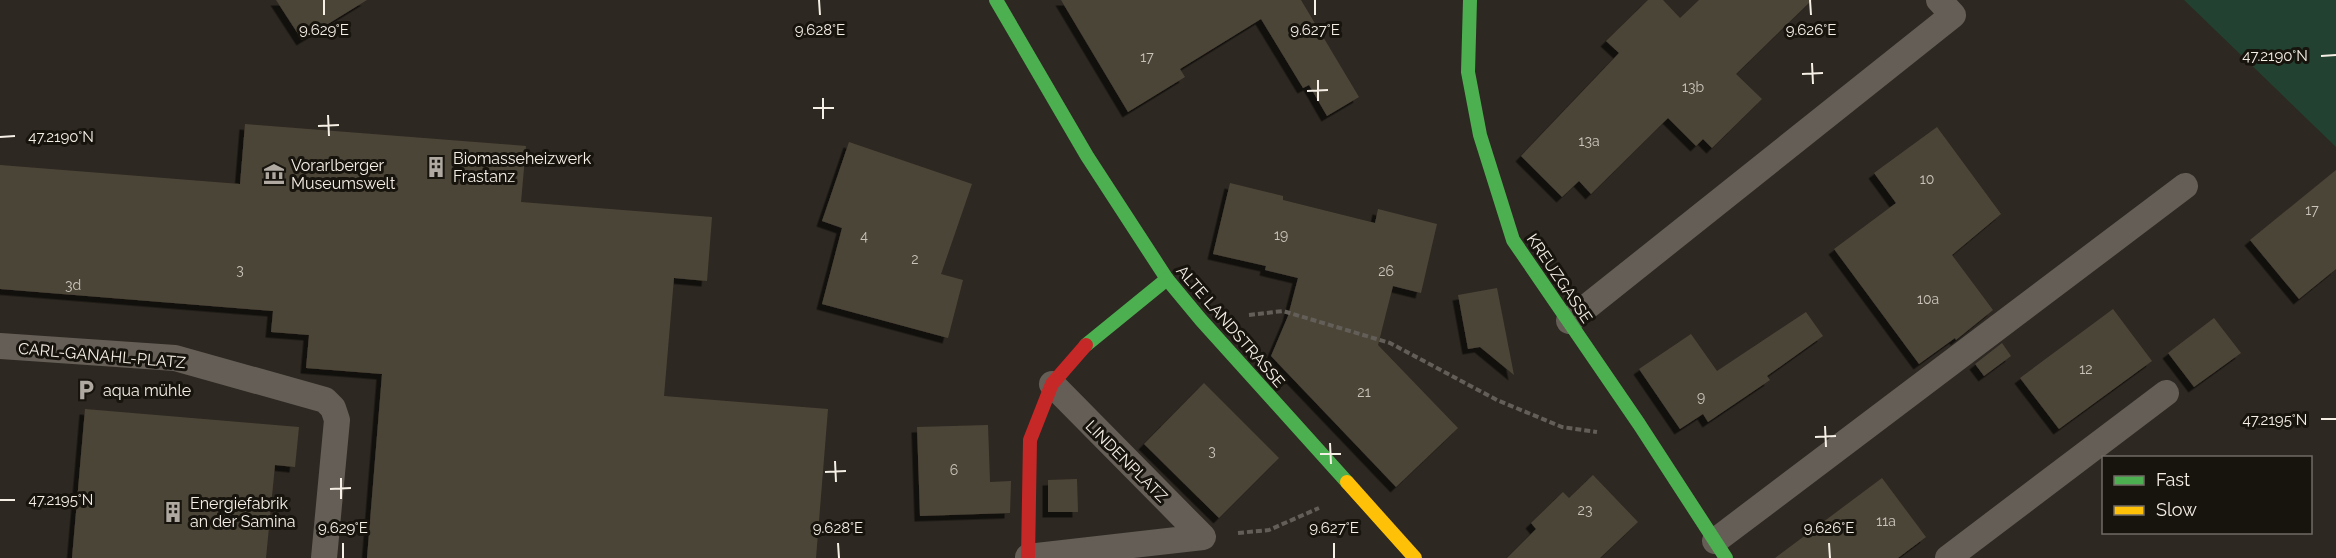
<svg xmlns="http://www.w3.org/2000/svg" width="2336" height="558" font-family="Raleway,sans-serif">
  <defs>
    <filter id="shadow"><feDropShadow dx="-5.5" dy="5.5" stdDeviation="0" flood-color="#0009"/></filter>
  </defs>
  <rect width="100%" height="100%" fill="#2d2821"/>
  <polygon fill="#234130" points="2184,0 2336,0 2336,147"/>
  <g fill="#4c4438" filter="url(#shadow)">
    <polygon points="276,0 367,0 302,40"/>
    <polygon points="1061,0 1301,0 1359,97 1327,116 1309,85 1303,88 1261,19 1180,69 1185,77 1128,112"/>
    <polygon points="1648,0 1663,0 1680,18 1699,0 1812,0 1736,74 1762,99 1712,148 1703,139 1696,146 1668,118 1591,194 1579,181 1562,197 1521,156 1619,53 1606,41"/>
    <polygon points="245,124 526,146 521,202 712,217 707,281 674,278 664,396 828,409 816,558 367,558 382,374 306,368 309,335 271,332 273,311 0,289 0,165 240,184"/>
    <polygon points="1937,127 2001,214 1952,255 1993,310 1956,340 1955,338 1919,364 1834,249 1896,203 1874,173"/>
    <polygon points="849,142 972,184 941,274 963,280 948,338 822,304 842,228 822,221"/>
    <polygon points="2336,170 2336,269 2299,299 2250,240"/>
    <polygon points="1230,183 1283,196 1283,200 1375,223 1378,209 1437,224 1421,293 1393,286 1378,345 1458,428 1396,487 1271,356 1288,316 1298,278 1265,270 1266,266 1213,254"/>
    <polygon points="1497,288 1514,375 1480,347 1468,349 1458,295"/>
    <polygon points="2113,309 2152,361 2059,429 2020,378"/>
    <polygon points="1806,312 1823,336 1767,376 1770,380 1708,422 1703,414 1680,429 1639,369 1691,334 1717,371"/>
    <polygon points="2214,318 2241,353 2194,387 2168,353"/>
    <polygon points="2002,343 2011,356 1984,376 1975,364"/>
    <polygon points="1204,383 1279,458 1219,518 1144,444"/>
    <polygon points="85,409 299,427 295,467 275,465 266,558 72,558"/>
    <polygon points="988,425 990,482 1011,481 1010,513 920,516 917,427"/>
    <polygon points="1593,475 1638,522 1600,558 1507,558 1536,529 1531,523 1563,492 1569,498"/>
    <polygon points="1882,478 1926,537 1898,558 1775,558"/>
    <polygon points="1077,479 1078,512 1048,512 1048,480"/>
  </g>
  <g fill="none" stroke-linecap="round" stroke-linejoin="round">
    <g stroke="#635e58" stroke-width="4" stroke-dasharray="6 3" stroke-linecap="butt">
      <polyline points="1249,315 1283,311 1390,343 1497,400 1562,427 1597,432"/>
      <polyline points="1238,533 1269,530 1319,508"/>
    </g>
    <g stroke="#645e57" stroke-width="26">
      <polyline points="1569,321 1953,15 1939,0"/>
      <polyline points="0,346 175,358 325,400 333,408 337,420 324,558"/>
      <polyline points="1715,541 2185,186"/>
      <polyline points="1028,557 1203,537 1052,384"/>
      <polyline points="1948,558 2166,393"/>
    </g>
    <g stroke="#4caf50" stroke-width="14">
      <polyline points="996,0 1087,156 1167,279 1201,320 1347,482"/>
      <polyline points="1470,0 1468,72 1480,135 1513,240 1639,424 1726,558"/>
      <polyline points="1086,345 1167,279"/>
    </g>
    <polyline stroke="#ffc107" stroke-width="14" points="1347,482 1415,558"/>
    <polyline stroke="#c62828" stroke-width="14" points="1028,558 1030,440 1052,384 1086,345"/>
  </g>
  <path fill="none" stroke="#f5efe6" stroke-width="2" d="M324,0V15M819,0L820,15M1315,0V15M1810,0L1811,15M2321,56L2336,55M1812,63L1813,84M1802,74L1823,73M1318,80V101M1307,91L1328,90M823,98V119M813,108H834M328,115L329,136M318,126L339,125M0,137L15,136M2321,419H2336M1825,426L1826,447M1815,437L1836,436M1330,443L1331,464M1320,454H1341M835,461L836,482M825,472L846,471M341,478V499M330,489L351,488M0,500H15M343,543V558M838,543L839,558M1334,543V558M1829,543L1830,558"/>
  <defs>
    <symbol id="building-bare" viewBox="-9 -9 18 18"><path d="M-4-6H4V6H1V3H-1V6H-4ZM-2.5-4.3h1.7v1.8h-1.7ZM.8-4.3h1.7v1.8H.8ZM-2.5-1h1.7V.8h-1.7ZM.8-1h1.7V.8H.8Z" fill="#afa9a1" stroke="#17130d" stroke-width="2.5" paint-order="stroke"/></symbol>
    <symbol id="museum-bare" viewBox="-9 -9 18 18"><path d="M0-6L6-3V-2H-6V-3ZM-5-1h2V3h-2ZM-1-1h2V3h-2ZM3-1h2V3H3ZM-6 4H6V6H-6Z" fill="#afa9a1" stroke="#17130d" stroke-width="2.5" paint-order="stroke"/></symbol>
    <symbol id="parking-bare" viewBox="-9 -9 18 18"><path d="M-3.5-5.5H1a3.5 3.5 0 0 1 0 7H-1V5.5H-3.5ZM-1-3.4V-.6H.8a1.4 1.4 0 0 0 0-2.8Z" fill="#afa9a1" stroke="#17130d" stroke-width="2.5" paint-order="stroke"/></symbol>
  </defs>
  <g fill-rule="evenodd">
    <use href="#building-bare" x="421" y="152" width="30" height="30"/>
    <use href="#museum-bare" x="259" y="159" width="30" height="30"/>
    <use href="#parking-bare" x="71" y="375" width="30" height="30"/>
    <use href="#building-bare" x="158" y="497" width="30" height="30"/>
  </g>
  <g text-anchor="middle" stroke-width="6" stroke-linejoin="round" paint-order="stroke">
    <g font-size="14" fill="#cbc4ba">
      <text x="1147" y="62">17</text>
      <text x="1693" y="92">13b</text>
      <text x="1589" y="146">13a</text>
      <text x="1927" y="184">10</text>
      <text x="2312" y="215">17</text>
      <text x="1281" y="240">19</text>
      <text x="864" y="241">4</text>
      <text x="915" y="264">2</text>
      <text x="240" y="275">3</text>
      <text x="1386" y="276">26</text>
      <text x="73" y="290">3d</text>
      <text x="1928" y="304">10a</text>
      <text x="2086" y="374">12</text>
      <text x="1364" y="397">21</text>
      <text x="1701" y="402">9</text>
      <text x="1212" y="456">3</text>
      <text x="954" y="475">6</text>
      <text x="1585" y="515">23</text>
      <text x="1886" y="526">11a</text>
    </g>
    <g font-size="16" fill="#f5efe6" stroke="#17130d" text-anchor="start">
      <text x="453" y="164">Biomasseheizwerk<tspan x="453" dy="18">Frastanz</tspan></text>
      <text x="291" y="171">Vorarlberger<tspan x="291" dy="18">Museumswelt</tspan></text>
      <text x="103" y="396">aqua mühle</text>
      <text x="190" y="509">Energiefabrik<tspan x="190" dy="18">an der Samina</tspan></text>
    </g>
    <g font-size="16" fill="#f5efe6" stroke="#17130d">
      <text transform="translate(1560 278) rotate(56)" y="6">KREUZGASSE</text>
      <text transform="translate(1231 326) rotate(49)" y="6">ALTE LANDSTRASSE</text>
      <text transform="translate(102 355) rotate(5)" y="6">CARL-GANAHL-PLATZ</text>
      <text transform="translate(1127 461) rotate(45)" y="6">LINDENPLATZ</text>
    </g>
  </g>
  <g font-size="15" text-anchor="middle" fill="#f5efe6" stroke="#17130d" stroke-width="6" stroke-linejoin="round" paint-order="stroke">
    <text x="324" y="35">9.629°E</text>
    <text x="820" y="35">9.628°E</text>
    <text x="1315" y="35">9.627°E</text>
    <text x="1811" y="35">9.626°E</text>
    <text x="2275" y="61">47.2190°N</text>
    <text x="61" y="142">47.2190°N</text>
    <text x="2275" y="425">47.2195°N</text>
    <text x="61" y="505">47.2195°N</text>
    <text x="343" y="533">9.629°E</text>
    <text x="838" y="533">9.628°E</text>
    <text x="1334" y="533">9.627°E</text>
    <text x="1829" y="533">9.626°E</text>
  </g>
  <rect x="2102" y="456" width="210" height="78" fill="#17130d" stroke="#706b64" stroke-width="1.5"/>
  <rect x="2114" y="476" width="30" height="9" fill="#4caf50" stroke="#706b64" stroke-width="1.5"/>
  <text x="2156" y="486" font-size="18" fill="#f5efe6">Fast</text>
  <rect x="2114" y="506" width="30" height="9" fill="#ffc107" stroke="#706b64" stroke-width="1.5"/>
  <text x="2156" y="516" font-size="18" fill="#f5efe6">Slow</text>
</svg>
